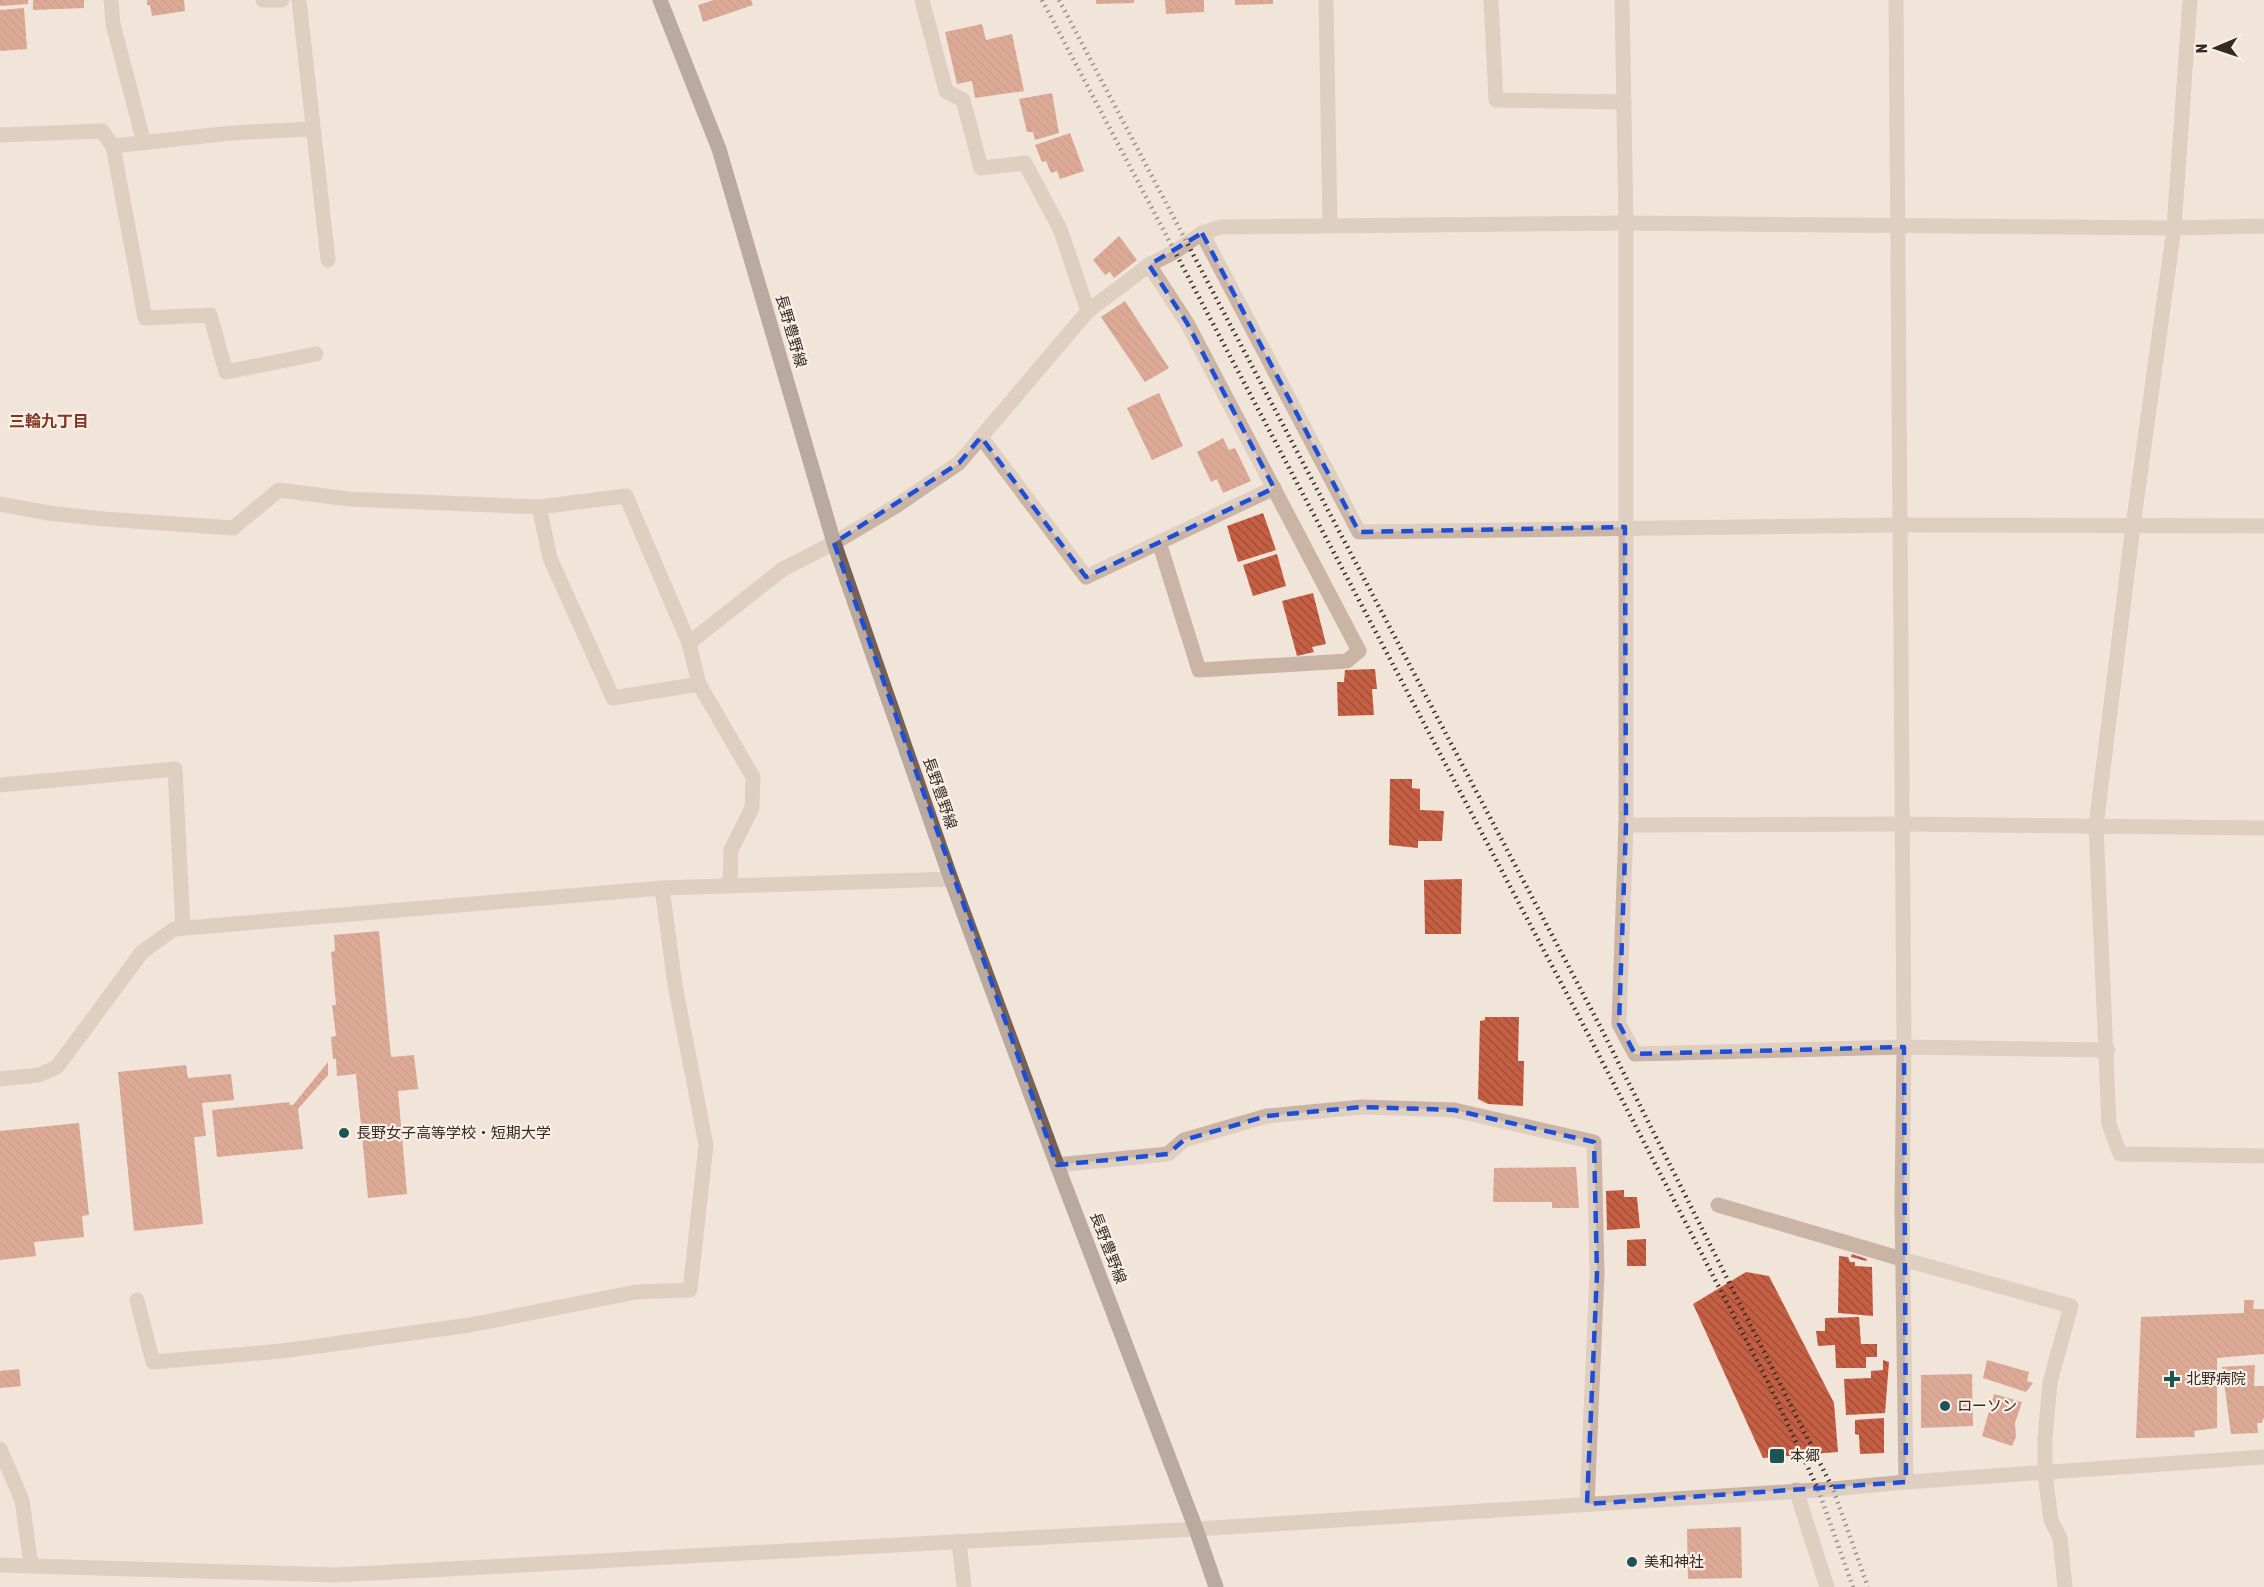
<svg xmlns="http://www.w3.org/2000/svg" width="2264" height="1587" font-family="'Asap Condensed','Noto Sans JP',sans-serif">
  <defs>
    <pattern id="building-back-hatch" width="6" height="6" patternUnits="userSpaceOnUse" patternTransform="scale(1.5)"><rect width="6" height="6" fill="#c55f43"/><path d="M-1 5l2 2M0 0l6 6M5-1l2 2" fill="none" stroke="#a14f38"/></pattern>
  </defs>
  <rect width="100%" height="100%" fill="#f1e5d9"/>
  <g fill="url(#building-back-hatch)">
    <polygon points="0,0 28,0 28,4 0,6"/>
    <polygon points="33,0 84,0 84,8 33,10"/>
    <polygon points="147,0 184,0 185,11 152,16 150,5 147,5"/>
    <polygon points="714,0 751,0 753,5 703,22 698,5"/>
    <polygon points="1096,0 1134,0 1134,3 1096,4"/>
    <polygon points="1165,0 1204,0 1204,12 1166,14"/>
    <polygon points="1235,0 1273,0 1273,4 1235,5"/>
    <polygon points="24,8 27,49 0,51 0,10"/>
    <polygon points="982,24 986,40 1012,34 1024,91 975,98 972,81 957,84 945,32"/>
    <polygon points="1052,93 1059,133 1035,140 1033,132 1027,132 1019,99"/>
    <polygon points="1070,133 1084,171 1060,179 1057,171 1051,173 1046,161 1042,162 1035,145"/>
    <polygon points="1119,236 1137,260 1114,278 1110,272 1105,275 1093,260"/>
    <polygon points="1125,301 1169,368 1145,382 1101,317"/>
    <polygon points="1159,393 1183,446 1152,460 1127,408"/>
    <polygon points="1223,438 1229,450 1235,448 1251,481 1223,493 1217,479 1211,482 1197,452"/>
    <polygon points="1263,513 1276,550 1238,562 1227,526"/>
    <polygon points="1277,554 1286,586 1253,596 1243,565"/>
    <polygon points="1313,593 1326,644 1312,647 1314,652 1297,656 1282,601"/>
    <polygon points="1375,669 1377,689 1372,689 1374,715 1338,716 1337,682 1344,682 1345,670"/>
    <polygon points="1390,779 1412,779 1412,788 1420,789 1420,810 1444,811 1442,841 1418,841 1418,848 1389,845"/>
    <polygon points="1462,879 1461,934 1425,934 1424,880"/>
    <polygon points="379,931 391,1057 414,1055 418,1089 398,1091 407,1194 368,1198 356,1074 337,1076 336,1059 333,1059 331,1037 336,1036 332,1005 336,1005 331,952 335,951 334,935"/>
    <polygon points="1485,1017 1519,1017 1518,1061 1524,1061 1523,1106 1488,1104 1478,1099 1480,1021 1485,1020"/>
    <polygon points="328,1062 328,1075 298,1109 303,1149 217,1157 212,1110 289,1102 290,1105 293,1105"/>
    <polygon points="186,1065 188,1078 231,1074 234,1100 202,1103 206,1136 194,1137 203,1224 134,1231 118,1072"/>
    <polygon points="79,1123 89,1215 82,1216 84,1237 34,1242 36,1256 0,1260 0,1131"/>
    <polygon points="1576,1167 1579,1208 1552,1208 1552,1202 1493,1202 1494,1168"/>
    <polygon points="1624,1190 1624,1197 1637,1197 1640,1228 1607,1230 1606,1191"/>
    <polygon points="1646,1239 1646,1266 1627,1266 1627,1240"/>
    <polygon points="1852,1254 1867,1259 1866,1261 1851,1257"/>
    <polygon points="1839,1256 1848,1257 1850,1262 1855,1262 1855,1266 1872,1267 1873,1316 1838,1313"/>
    <polygon points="1746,1272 1769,1276 1834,1403 1838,1452 1763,1458 1693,1304"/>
    <polygon points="2244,1300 2254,1300 2253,1309 2264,1309 2264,1354 2217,1358 2217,1428 2194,1431 2195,1437 2136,1438 2141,1317 2244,1313"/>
    <polygon points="1859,1317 1861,1344 1877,1344 1877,1357 1866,1357 1866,1368 1836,1368 1835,1345 1818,1346 1816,1331 1825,1331 1825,1318"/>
    <polygon points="1883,1360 1889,1362 1885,1413 1846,1415 1844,1379 1871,1378 1871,1371 1883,1370"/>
    <polygon points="1987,1360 2029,1372 2027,1381 2033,1383 2026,1392 1983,1378"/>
    <polygon points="2255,1365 2254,1386 2264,1386 2264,1417 2262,1423 2257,1423 2258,1433 2231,1434 2222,1367"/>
    <polygon points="19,1369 21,1386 0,1388 0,1371"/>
    <polygon points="1972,1374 1973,1426 1921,1428 1921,1375"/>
    <polygon points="1994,1394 2022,1402 2015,1423 2016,1437 2012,1446 1982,1436"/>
    <polygon points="1884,1418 1884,1453 1860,1454 1859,1435 1855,1434 1855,1420"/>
    <polygon points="1741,1527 1742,1578 1688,1579 1687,1529"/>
  </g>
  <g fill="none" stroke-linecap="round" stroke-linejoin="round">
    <g stroke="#c9b4a5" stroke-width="15">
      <polyline points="111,0 113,24 144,143"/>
      <polyline points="263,0 282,0"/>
      <polyline points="299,0 328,260"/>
      <polyline points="922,0 946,91 963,100 981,168 1025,163 1060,229 1088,311"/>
      <polyline points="1326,0 1330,225"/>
      <polyline points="1491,0 1496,100 1624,102"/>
      <polyline points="1622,0 1626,223 1626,825 1619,1024 1635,1054 1904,1047 2108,1050"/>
      <polyline points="1896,0 1904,1047 1902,1207 1906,1482"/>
      <polyline points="2190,0 2174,228 2133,526 2096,826 2109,1124 2120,1154 2264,1156"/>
      <polyline points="0,135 102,131 113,146 145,318 210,315 226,372 316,354"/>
      <polyline points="113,146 231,133 312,129"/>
      <polyline points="1202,233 1359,532 1900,525 2264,526"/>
      <polyline points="1149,265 1187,323 1359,651 1347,661 1199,670 1159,542"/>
      <polyline points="981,437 1086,577 1274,488"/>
      <polyline points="0,504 49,513 104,519 233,528 279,490 349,499 539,507 626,496 689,643 783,569 834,543 896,506 959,463 1088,311 1149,265 1176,251 1202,233 1221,227 1626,223 2174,228 2264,226"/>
      <polyline points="539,507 550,558 613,698 699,684 689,643"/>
      <polyline points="699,684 753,777 752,808 731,850 730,885"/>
      <polyline points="0,785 175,769 183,928"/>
      <polyline points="1626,825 1902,824 2264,828"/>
      <polyline points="0,1079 39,1075 57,1067 142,952 174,929 662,888 951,879"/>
      <polyline points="1057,1165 1168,1154 1184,1140 1267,1116 1362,1107 1454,1110 1594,1142 1597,1273 1587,1504"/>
      <polyline points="1718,1205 1902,1259 2071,1306 2050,1382 2045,1438 2045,1474 2051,1520 2060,1538 2065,1587"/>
      <polyline points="137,1300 153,1362 282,1351 470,1325 636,1292 690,1290 706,1145 675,985 662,888"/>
      <polyline points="0,1449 22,1500 31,1566"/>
      <polyline points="1796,1490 1827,1587"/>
      <polyline points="959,1542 964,1587"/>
      <polyline points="0,1565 335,1575 1196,1529 1833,1489 1906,1482 2264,1457"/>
    </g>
    <polyline stroke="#766157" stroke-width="15" points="660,0 719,149 834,543 951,879 1057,1165 1196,1529 1216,1587"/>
    <g stroke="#342a26" stroke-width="4.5" stroke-dasharray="1.5 4.5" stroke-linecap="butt">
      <polyline points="1042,0 1588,1034 1769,1384 1818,1489 1853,1587"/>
      <polyline points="1059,0 1601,1028 1833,1489 1868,1587"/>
    </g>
  </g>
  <path d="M0 0H2264V1587H0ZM1202,233L1359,532L1625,527L1626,825L1619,1024L1635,1054L1904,1047L1906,1482L1587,1504L1597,1273L1594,1142L1454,1110L1362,1107L1267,1116L1184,1140L1168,1154L1057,1165L834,543L959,463L981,437L1086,577L1274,488L1187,323L1149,265Z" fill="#f1e5d9" fill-opacity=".55" fill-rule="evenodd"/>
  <path fill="none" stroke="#1d4ed8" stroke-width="4.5" stroke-dasharray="12 8" stroke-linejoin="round" d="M1202,233L1359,532L1625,527L1626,825L1619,1024L1635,1054L1904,1047L1906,1482L1587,1504L1597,1273L1594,1142L1454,1110L1362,1107L1267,1116L1184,1140L1168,1154L1057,1165L834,543L959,463L981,437L1086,577L1274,488L1187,323L1149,265Z"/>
  <g fill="#1c5355" stroke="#f9efe5" stroke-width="2">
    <circle cx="344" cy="1133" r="6"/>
    <path d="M2169 1370h6v6h6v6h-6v6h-6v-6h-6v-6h6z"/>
    <circle cx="1945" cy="1406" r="6"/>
    <rect x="1769" y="1448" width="16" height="16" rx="3"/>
    <circle cx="1632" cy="1562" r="6"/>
  </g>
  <g text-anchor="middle" stroke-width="4.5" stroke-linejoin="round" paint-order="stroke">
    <g font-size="15" fill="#342a26" stroke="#f9efe5">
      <text transform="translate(791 331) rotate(74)" y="5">長野豊野線</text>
      <text transform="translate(940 793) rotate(71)" y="5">長野豊野線</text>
      <text transform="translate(1108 1248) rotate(69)" y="5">長野豊野線</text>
    </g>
    <g font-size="15" fill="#342a26" stroke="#f9efe5" text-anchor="start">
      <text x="356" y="1138">長野女子高等学校・短期大学</text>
      <text x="2186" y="1384">北野病院</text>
      <text x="1957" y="1411">ローソン</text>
      <text x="1790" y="1461">本郷</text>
      <text x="1644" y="1567">美和神社</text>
    </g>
    <g font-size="16" font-weight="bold" fill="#823520" stroke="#f9efe5">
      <text x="49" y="427">三輪九丁目</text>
    </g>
  </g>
  <g transform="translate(2216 48) rotate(268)" stroke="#f9efe5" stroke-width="4.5" paint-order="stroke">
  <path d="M0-4.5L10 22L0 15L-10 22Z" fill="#342a26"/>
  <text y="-9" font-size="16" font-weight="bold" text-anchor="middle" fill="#342a26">N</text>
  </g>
</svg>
